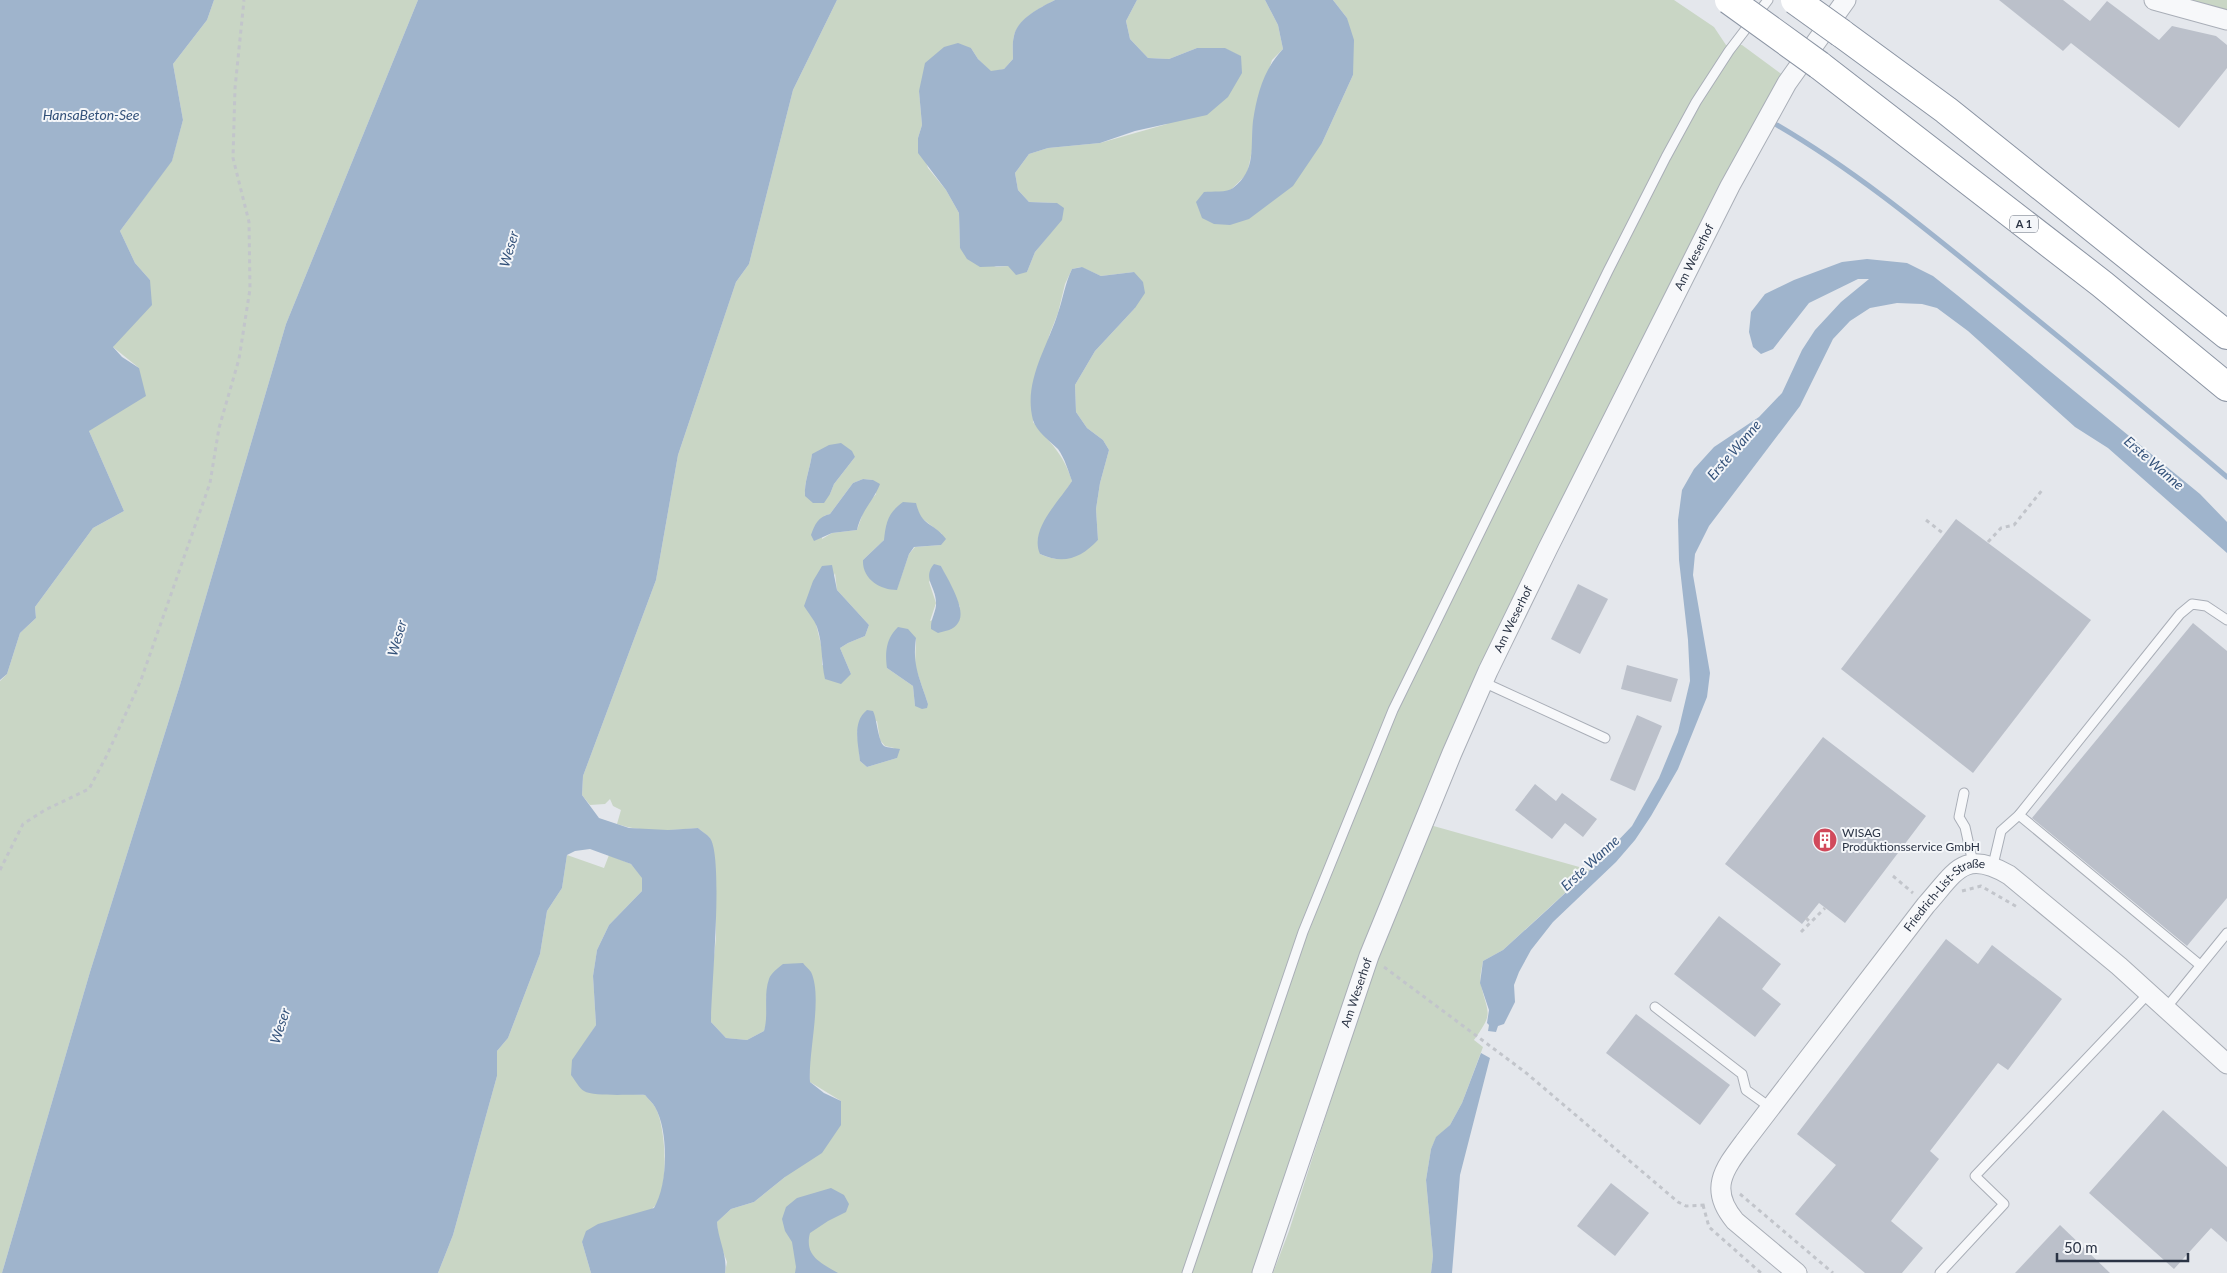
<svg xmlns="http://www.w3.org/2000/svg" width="2227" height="1273" font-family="Lato,sans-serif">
  <rect width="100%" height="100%" fill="#e4e7ec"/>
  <g fill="#c9d6c5" fill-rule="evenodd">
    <polygon points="214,0 418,0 286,324 180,685 90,972 2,1273 0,1273 0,681 7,674 20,633 36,618 35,607 93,528 124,511 89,431 139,368 113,347 150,280 135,263 120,231 172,160 183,120 173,64 207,20"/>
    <path d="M837,0H1055C1041,7 1018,19 1014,36C1012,43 1013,52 1013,59L1004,69L991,72L978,59L971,48L919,91L922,125L918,138L928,168L946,190L959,213L960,248L996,267L1008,266L1027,272L1035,252L1048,236L1057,203L1029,202L1018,190L1015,173L1029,154L1048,148L1100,143L1167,124L1197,48L1169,59L1148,58L1130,39L1126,21L1137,0H1265L1278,25L1283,49L1272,60L1253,123L1252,151L1247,174L1202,218L1322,143L1353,75L1347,18L1333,0H1674L1714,27L1726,45H1742L1784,76L1756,119L1509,612L1257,1273H725L727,1262L718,1238L717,1222L731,1209L754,1202L785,1177L841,1101L810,1082L809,1064L766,995L768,1018L764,1031L747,1040L726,1038L711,1022V983L716,938L715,860L710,838L698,828C671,830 643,833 617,824L621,810L613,806L610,799L605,804L590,805L582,795L583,776L656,580L678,455L736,282L749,264L793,90ZM1081,267L1101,276L1134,272L1135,308L1095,351L1075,385L1076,412L1087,428L1103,440L1109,450L1100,483L1096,509L1098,540C1077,554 1066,566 1040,554L1057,505L1072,481C1063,453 1051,444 1033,422L1049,336L1058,313L1065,284L1072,269ZM812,454L855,457L834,484L830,494L805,496C804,482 810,469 812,454ZM863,479L873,480L876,494L865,507L857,530L832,533L822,539L824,516L830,514L853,483ZM919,516L942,534L941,545L915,547L909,554L897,589L863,560L884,540ZM941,566L960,607L930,621L936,603L929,582ZM835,573L837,590L869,625L865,636L848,643L840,648L851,674L822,665V649L816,624ZM916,638L915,666L928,704L915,706L913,686L887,668ZM877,721L880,740L885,746L894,748L897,758L867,767L860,761L857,731Z"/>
    <polygon points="2180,0 2227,0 2227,14"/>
    <path d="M1430,825L1590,870L1503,950L1483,961C1482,968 1479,978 1481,985C1488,1015 1494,1012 1474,1040L1483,1047L1462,1103L1450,1125L1436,1138L1431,1149L1426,1180L1433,1256L1431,1273H1273L1289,1231L1374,966Z"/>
    <path d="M567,855L604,868L609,855L631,864L643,878L642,891L609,925L597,950L593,976L596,1025L585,1042L621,1093L645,1095C648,1099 653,1103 655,1107C666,1125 670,1191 654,1207C650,1212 639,1213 633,1216C616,1224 599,1233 582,1242L591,1273H438L453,1235L497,1076V1051L508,1038L540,954L547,911L562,888Z"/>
  </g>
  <g fill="#9fb4cc">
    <polygon points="0,0 214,0 207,20 173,64 183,120 172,161 120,231 135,263 150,280 152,305 113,347 122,357 139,368 146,396 89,431 124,511 93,528 35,607 36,618 20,633 7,674 0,680"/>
    <path d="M418,0H837L793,90L749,264L736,282L678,455L656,580L583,776L582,795L599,818L629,828L668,830L698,828C701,831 707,834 710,838C724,858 711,990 711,1022L726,1038L747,1040L764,1031C769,1014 763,996 769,979C771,973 778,968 783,964L803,963C805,966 809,969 811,972C823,997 808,1052 810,1082L824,1093L841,1101V1125L822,1153L785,1177L754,1202L731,1209L717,1222C718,1240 728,1256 725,1273H591L582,1242L586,1231L598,1224L654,1208C668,1185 669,1131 655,1107C653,1103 648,1099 645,1095C631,1094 594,1097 584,1091C579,1088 575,1080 571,1075L572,1060L596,1025L593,976L597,950L609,925L642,891V878L631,864L590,849L575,851L567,855L562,888L547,911L540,954L508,1038L497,1051V1076L453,1235L438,1273H2L90,972L180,685L286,324Z"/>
    <path d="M1055,0H1137L1126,21L1130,39L1148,58L1169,59L1197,48H1225L1241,56L1242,73L1228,97L1207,115L1135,131L1100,143L1048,148L1029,154L1015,173L1018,190L1029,202L1057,203L1064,208L1062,220L1035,252L1027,272L1016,275L1008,266L980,267L967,259L960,248L959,213L946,190L918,153V138L922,125L919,91L925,63L944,47L958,43L971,48L978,59L991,71L1004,69L1013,59C1013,52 1012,43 1014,36C1017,19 1041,7 1055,0Z"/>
    <path d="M1265,0H1333L1347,18L1354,40L1353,75L1322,143L1293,186L1249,219L1230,225L1214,224L1202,218L1196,202L1204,192C1212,191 1227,193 1233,188C1257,170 1250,147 1253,121C1257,94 1264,69 1283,49L1278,25Z"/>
    <polygon points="1867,259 1907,263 1933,276 1957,295 2200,494 2227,522 2227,553 2108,448 2075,427 1968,331 1937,308 1922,304 1897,303 1870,308 1850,321 1833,339 1800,406 1709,526 1695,554 1693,575 1710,673 1707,697 1678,769 1651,816 1635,840 1616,862 1553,922 1531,950 1519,972 1514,985 1515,1002 1504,1024 1498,1026 1496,1032 1488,1031 1489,1025 1487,1023 1489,1010 1480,983 1483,961 1503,950 1547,910 1590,870 1632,826 1659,778 1678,732 1690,681 1688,640 1679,560 1678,520 1682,490 1694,469 1714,447 1759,417 1782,393 1802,350 1815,330 1841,302 1869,279 1858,279 1809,303 1773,349 1761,354 1753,347 1749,332 1751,312 1765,294 1794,280 1842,262"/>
    <path d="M1082,267L1101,276L1134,272L1143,282L1145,293L1135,308L1095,351L1075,385L1076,412L1087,428L1103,440L1109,450L1100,483L1096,509L1098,540C1081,558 1064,565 1040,554C1029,529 1059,502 1072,481C1068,470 1065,459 1058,449C1050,441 1036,431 1033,420C1023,382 1047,348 1058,313C1063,298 1065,284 1072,269Z"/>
    <path d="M841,443L852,451L855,457L834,484L830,494L824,503H813L805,496C804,482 810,469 812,454L829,445Z"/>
    <path d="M863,479L873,480L880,484C873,502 862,509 857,530L832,533L814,541L811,535C815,524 818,517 830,514L853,483Z"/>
    <path d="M903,502L916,503C922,528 934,522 946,539L941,545L914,547L909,554L897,590C880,590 862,579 863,560L884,540C886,522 888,513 903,502Z"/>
    <path d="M934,564L941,566C947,578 968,611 958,623C954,630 945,631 938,633L931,629C930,619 937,611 936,602C936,587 922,578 934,564Z"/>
    <path d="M832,565L837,590L869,625L865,636L848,643L840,648L851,674L841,684L825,679C821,662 823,644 817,627C814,619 808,613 804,606L813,581L822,566Z"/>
    <path d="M898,627L908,629L916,638C912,666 920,678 928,704L927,708L922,709L915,706L913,686L887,668C885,651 886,639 898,627Z"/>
    <path d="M867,710L873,711C877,719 878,741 884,746C888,748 896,748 900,749L897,758L867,767L860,761C858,743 852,722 867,710Z"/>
    <polygon points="1481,1053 1490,1058 1460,1175 1452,1273 1431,1273 1433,1256 1426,1180 1431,1149 1436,1137 1450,1125 1462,1103"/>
    <path d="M831,1188L844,1195L849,1204L846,1212L828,1221L810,1233C804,1256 821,1263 838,1273H795L796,1267L792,1242L785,1231L782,1219L786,1207L797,1198Z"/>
  </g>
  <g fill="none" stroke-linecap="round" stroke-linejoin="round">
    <path stroke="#9fb4cc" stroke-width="5" d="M1777,125C1854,170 1922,226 1991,282C2070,346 2149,411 2227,477"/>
  </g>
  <g fill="#bbc0ca">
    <polygon points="1999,0 2063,0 2090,21 2107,1 2159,40 2172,26 2216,36 2227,45 2227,68 2179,128 2071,43 2063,51"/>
    <polygon points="1956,519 2091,620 1973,773 1841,669"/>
    <polygon points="1578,584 1608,599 1580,654 1551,639"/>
    <polygon points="2193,623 2227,651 2227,898 2187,946 2032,818"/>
    <polygon points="1627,665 1678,679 1671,702 1621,689"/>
    <polygon points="1637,715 1662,726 1635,791 1610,780"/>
    <polygon points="1823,737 1926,816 1845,923 1819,903 1802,924 1725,864"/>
    <polygon points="1535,784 1556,801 1562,793 1597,819 1583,837 1565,823 1552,839 1515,810"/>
    <polygon points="1719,916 1781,964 1762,989 1781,1004 1755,1037 1674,974"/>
    <polygon points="1946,939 1978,964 1992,945 2062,999 2008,1070 1998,1063 1930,1151 1939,1159 1891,1221 1923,1248 1902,1273 1865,1273 1795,1214 1836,1165 1797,1134"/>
    <polygon points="1636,1014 1730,1085 1700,1125 1606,1053"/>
    <polygon points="2163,1110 2227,1167 2227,1242 2211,1228 2174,1269 2089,1193"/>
    <polygon points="1611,1183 1649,1213 1615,1256 1577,1226"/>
    <polygon points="2060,1225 2110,1273 2015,1273"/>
  </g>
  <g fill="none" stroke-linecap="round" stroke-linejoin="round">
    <defs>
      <g id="service">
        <polyline points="1483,682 1605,738"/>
        <polyline points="1964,793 1959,817 1965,827 1973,863"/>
        <polyline points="2019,815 2200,965"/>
        <polyline points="1993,865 2001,831 2019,815 2180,614 2192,604 2206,606 2227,620"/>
        <polyline points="1655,1007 1742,1074 1746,1090 1771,1108"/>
        <polyline points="2166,1008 2227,933"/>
        <polyline points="1187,1273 1303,932 1393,710 1608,271 1666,157 1696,102 1729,51 1768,0"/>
        <polyline points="1940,1273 2004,1204 1975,1176 2149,993"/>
      </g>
      <g id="minor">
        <polyline points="2154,0 2227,20"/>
        <path id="s1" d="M1262,1273L1369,956L1452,753L1488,671L1548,548L1730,186L1787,83L1846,0"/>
        <path id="s2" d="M1797,1273L1735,1221C1708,1189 1724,1169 1745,1141L1926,905C1955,873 1963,848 2009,875L2119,966L2227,1064"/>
      </g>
      <g id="motorway">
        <polyline points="1841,33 1946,110 2227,335"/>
        <polyline points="1819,65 2102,284 2227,387"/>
      </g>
    </defs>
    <use href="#service" stroke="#a9aeb7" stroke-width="11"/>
    <use href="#minor" stroke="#a9aeb7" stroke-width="21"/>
    <use href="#motorway" stroke="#8b94a3" stroke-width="30"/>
    <g stroke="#c2c5cb" stroke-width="3" stroke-dasharray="4 4" stroke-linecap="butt">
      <polyline points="1926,520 1944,534"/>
      <polyline points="1988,542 2001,528 2014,525 2043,489"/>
      <polyline points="0,870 23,824 45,810 89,789 107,755 141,680 210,483 219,428 239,359 250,289 249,222 233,158 235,88 244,0"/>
      <polyline points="1893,876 1913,893"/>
      <polyline points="1962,891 1981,886 2019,908"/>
      <polyline points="1806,918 1810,922"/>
      <polyline points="1801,932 1825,908"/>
      <polyline points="1384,967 1525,1072 1678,1202 1686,1206 1706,1205"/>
      <polyline points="1740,1194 1833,1273"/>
      <polyline points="1703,1205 1709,1227 1761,1273"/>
    </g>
    <use href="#service" stroke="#f7f8fa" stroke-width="9"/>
    <use href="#minor" stroke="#f7f8fa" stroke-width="19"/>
    <use href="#motorway" stroke="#fff" stroke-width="28"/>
    <defs>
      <g id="motorway-bridge">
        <polyline points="1729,0 1819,65"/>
        <polyline points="1795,0 1841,33"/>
      </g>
    </defs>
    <use href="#motorway-bridge" stroke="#8b94a3" stroke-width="30" stroke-linecap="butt"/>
    <use href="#motorway-bridge" stroke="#fff" stroke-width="28"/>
  </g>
  <defs>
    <symbol id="building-disc" viewBox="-11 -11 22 22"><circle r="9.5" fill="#d1495b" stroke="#f4f6f9"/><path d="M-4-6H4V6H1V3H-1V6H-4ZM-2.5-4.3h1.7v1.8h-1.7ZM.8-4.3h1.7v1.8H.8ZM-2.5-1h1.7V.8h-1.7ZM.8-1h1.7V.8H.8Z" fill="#fff"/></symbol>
  </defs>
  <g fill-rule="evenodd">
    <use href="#building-disc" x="1811" y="826" width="28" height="28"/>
  </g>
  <g text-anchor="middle" stroke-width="4" stroke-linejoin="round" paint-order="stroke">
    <rect fill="#f4f6f9" stroke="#676e7b" stroke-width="1" x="2010" y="215.5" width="28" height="17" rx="4"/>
    <g font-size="11" font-weight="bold" fill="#2b3445">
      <text x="2024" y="228">A 1</text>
    </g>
    <g font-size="12" fill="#2b3445" stroke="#f4f6f9">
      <text dy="4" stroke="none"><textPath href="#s1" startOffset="1106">Am Weserhof</textPath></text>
      <text dy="4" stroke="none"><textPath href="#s1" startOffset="701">Am Weserhof</textPath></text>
      <text dy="4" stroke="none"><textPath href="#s2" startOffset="491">Friedrich-List-Straße</textPath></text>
      <text dy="4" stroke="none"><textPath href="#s1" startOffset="296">Am Weserhof</textPath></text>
    </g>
    <g font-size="12" fill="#2b3445" stroke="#f4f6f9" text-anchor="start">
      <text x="1842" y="837">WISAG<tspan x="1842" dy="14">Produktionsservice GmbH</tspan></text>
    </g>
    <g font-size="14" font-style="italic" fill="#34527a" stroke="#f4f6f9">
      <text x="91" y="120">HansaBeton-See</text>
      <text transform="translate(509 249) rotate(-74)" y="5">Weser</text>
      <text transform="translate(1734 450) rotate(-49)" y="5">Erste Wanne</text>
      <text transform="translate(2154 463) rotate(41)" y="5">Erste Wanne</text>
      <text transform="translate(397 638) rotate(-74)" y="5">Weser</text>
      <text transform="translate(1590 863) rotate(-43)" y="5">Erste Wanne</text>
      <text transform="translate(280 1026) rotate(-72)" y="5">Weser</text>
    </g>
  </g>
  <path d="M2057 1253v8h131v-8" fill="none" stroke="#2b3445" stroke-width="2.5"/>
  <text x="2064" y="1253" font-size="15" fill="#2b3445" stroke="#f4f6f9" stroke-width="4" paint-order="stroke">50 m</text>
</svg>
